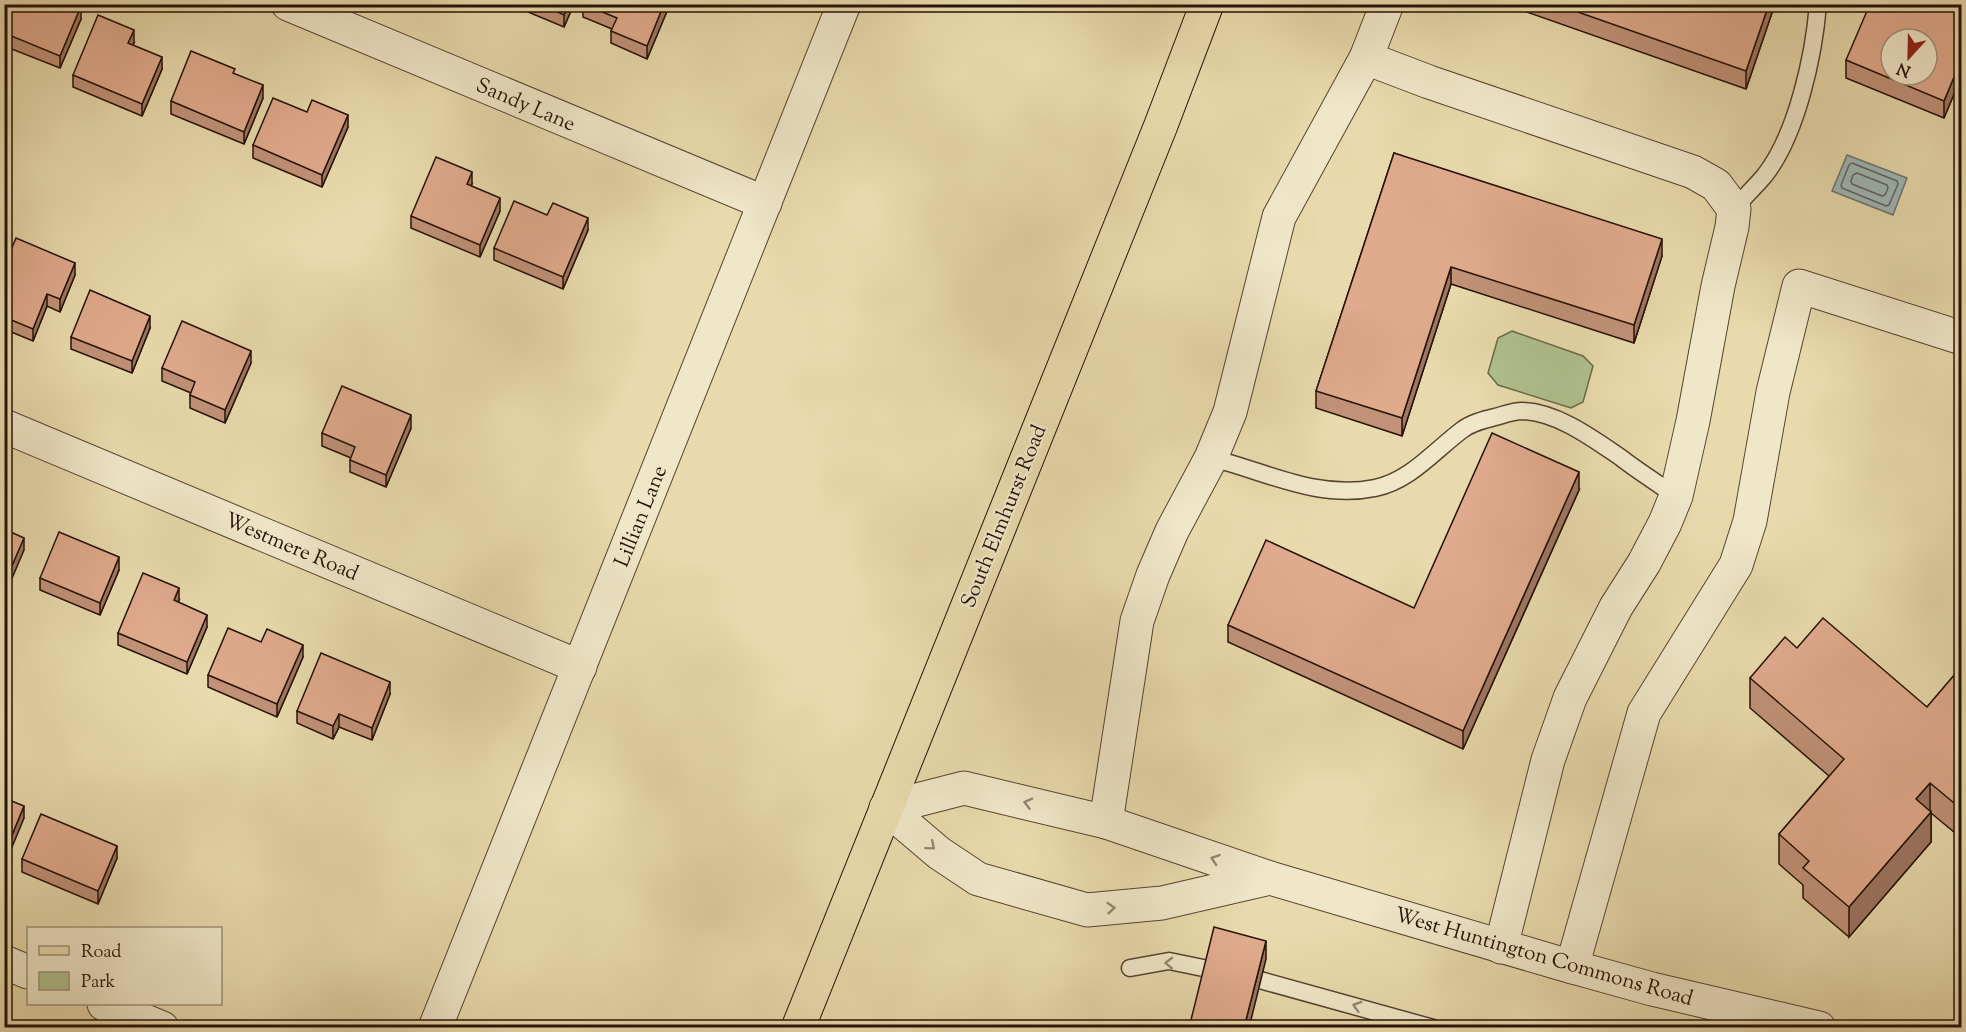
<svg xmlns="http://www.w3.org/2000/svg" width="1966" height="1032" font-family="'Sorts Mill Goudy',serif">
  <rect width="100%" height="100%" fill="#e8daac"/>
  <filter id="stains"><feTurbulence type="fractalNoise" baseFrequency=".00333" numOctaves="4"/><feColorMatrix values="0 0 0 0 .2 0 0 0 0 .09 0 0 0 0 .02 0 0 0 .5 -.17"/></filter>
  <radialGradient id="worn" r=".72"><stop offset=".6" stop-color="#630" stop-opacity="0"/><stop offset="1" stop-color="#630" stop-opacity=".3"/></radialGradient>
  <polygon fill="#afc18e" stroke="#6a6a4a" stroke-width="1.5" points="1512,331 1583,356 1593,366 1583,402 1571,408 1498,385 1488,373 1498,338"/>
  <polygon fill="#9eb7b7" stroke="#6e7571" stroke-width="1.5" points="1847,155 1907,178 1893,215 1832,191"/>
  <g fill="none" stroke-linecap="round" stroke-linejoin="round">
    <g stroke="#62645f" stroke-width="1.5">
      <polygon points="1852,163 1897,181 1898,184 1889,205 1886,206 1842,188 1841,185 1849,165"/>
      <polygon points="1857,173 1887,185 1888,188 1885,195 1882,196 1852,184 1851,181 1853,175"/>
    </g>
    <defs>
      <g id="service">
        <path d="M1734,209C1744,197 1756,186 1765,175C1797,134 1814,55 1818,4"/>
        <path d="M1211,458C1265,471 1317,500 1375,488C1410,481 1434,451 1462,430C1471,423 1483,420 1495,417C1503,415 1513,411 1522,411C1557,412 1592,438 1620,457C1638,471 1657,483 1676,496"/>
        <polyline points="1130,968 1169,961 1208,969"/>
        <polyline points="1260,980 1433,1028"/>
      </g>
      <g id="minor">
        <polyline points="288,4 765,203"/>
        <polyline points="1366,58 1429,82 1693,172 1716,185 1734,209 1732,227 1718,286 1693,421 1676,496 1665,523 1644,563 1616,607 1570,698 1548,760 1501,947"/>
        <polyline points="4,426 580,667"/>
        <polyline points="886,808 964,788 1106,822 1270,878 1562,964 1652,989 1819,1028"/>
        <polyline points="886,808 939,853 978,879 1087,910 1162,903 1270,878"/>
        <polyline points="1106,822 1137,621 1153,575 1172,531 1211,458 1230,412 1279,217 1366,58 1387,4"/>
        <polyline points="4,962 28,972"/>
        <polyline points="1572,967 1644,713 1736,565 1750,521 1773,392 1799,286 1962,338"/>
        <polyline points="104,1004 162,1028"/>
        <polyline points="435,1028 844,4"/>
      </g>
      <polyline id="primary" points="798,1028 1161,125 1207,4"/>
    </defs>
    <use href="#service" stroke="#564430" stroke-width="19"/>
    <use href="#minor" stroke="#564430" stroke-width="35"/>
    <use href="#primary" stroke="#251207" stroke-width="35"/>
    <use href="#service" stroke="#f0e7c9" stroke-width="16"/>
    <use href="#minor" stroke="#f0e7c9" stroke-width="33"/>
    <use href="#primary" stroke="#e8daac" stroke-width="33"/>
  </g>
  <g fill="#c19278" stroke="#251207" stroke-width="1.5">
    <polygon points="4,4 81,19 60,68 4,46"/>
    <polygon points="528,4 574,4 564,27 528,12"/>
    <polygon points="583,4 670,4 647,59 611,43 611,31 612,29 583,17"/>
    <polygon points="1504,4 1775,4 1746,89"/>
    <polygon points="1962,4 1962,75 1944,118 1846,78 1846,60"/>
    <polygon points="134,43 133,45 162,69 142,116 73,87 73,75"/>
    <polygon points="235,74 263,98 244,144 171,114 171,101"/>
    <polygon points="307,112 348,127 322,187 253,158 253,145"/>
    <polygon points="1394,153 1662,256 1634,343 1451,284 1402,436 1316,408 1316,391"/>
    <polygon points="472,184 471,186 500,211 480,257 411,228 411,216"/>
    <polygon points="547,215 588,230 563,289 494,260 494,248"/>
    <polygon points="4,267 75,275 60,312 47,306 33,341 4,329"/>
    <polygon points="150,328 132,373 71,349 71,337"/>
    <polygon points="251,363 225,423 190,408 190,395 191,393 162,381 162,368"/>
    <polygon points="411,428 386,487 350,472 350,460 351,458 322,446 322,433"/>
    <polygon points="1579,490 1463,749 1228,642 1228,625 1414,608"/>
    <polygon points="119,570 100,615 40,590 40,578"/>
    <polygon points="179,600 178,602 207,627 187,674 118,645 118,633"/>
    <polygon points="261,642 303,657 277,717 208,687 208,675"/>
    <polygon points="1797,648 1927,707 1962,666 1962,835 1960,837 1931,813 1931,842 1849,937 1803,898 1803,885 1779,864 1779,834 1829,776 1750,708 1750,678"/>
    <polygon points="390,694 372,740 339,727 333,739 297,723 297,711"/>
    <polygon points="117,858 98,904 22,872 22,859"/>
  </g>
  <g fill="#9d7762" stroke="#251207" stroke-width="1.5">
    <polygon points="568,4 574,4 564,27 564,15"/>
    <polygon points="664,4 670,4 647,59 647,46"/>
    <polygon points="1769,4 1775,4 1746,89 1746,71"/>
    <polygon points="81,6 81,19 60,68 60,56"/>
    <polygon points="134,30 134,43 128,55 128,43"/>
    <polygon points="162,57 162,69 142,116 142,104"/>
    <polygon points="1962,58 1962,75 1944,118 1944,101"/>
    <polygon points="263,85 263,98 244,144 244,132"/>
    <polygon points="348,115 348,127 322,187 322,175"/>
    <polygon points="472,172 472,184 467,196 467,184"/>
    <polygon points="500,198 500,211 480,257 480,245"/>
    <polygon points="588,218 588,230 563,289 563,277"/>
    <polygon points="1662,239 1662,256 1634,343 1634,325"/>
    <polygon points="75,263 75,275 60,312 60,299"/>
    <polygon points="1451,267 1451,284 1402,436 1402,418"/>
    <polygon points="47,294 47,306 33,341 33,329"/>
    <polygon points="150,316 150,328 132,373 132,361"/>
    <polygon points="251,351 251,363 225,423 225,410"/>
    <polygon points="411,415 411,428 386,487 386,475"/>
    <polygon points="1579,472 1579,490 1463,749 1463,731"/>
    <polygon points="24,538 24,550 4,597 4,584"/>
    <polygon points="119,557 119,570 100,615 100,603"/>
    <polygon points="179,588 179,600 174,613 174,600"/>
    <polygon points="207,615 207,627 187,674 187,662"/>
    <polygon points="303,645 303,657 277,717 277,704"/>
    <polygon points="390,682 390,694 372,740 372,728"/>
    <polygon points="339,714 339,727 333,739 333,726"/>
    <polygon points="1930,783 1930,812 1916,799"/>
    <polygon points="1962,805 1962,835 1960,837 1960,808"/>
    <polygon points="24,806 24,818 5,864 5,852"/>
    <polygon points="1931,812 1931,842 1849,937 1849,907"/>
    <polygon points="117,846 117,858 98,904 98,891"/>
    <polygon points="1266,941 1266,959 1249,1028 1246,1020"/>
  </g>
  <g fill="#e0aa8c" stroke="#251207" stroke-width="1.5" fill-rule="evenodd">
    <polygon points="4,4 76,4 81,6 60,56 4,33"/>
    <polygon points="540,4 568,4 564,15"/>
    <polygon points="583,4 664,4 647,46 611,31 617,18"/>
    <polygon points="1555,4 1769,4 1746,71"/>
    <path d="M1870,4H1962V58L1944,101L1846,60ZM1891,39H1927V75H1891Z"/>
    <polygon points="98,15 134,30 128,43 162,57 142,104 73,75"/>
    <polygon points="191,51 235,69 233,73 263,85 244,132 171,101"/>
    <polygon points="273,98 307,112 312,100 348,115 322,175 253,145"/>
    <polygon points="1394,153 1662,239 1634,325 1451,267 1402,418 1316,391"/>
    <polygon points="436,157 472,172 467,184 500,198 480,245 411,216"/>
    <polygon points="514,201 547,215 553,203 588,218 563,277 494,248"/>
    <polygon points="16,238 75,263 60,299 47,294 33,329 4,317 4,267"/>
    <polygon points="90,290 150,316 132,361 71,337"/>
    <polygon points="182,321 251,351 225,410 190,395 195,382 162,368"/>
    <polygon points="342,386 411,415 386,475 350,460 355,447 322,433"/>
    <polygon points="1492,433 1579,472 1463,731 1228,625 1266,540 1414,608"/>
    <polygon points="4,529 24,538 4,584"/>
    <polygon points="59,532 119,557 100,603 40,578"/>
    <polygon points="143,573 179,588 174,600 207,615 187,662 118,633"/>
    <polygon points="1823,618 1927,707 1962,666 1962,805 1960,808 1930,783 1916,799 1931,812 1849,907 1803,868 1809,861 1779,834 1844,759 1750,678 1785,637 1797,648"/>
    <polygon points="228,628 261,642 267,629 303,645 277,704 208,675"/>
    <polygon points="321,653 390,682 372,728 339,714 333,726 297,711"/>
    <polygon points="4,798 24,806 5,852 4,852"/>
    <polygon points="41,814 117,846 98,891 22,859"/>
    <polygon points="1214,927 1266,941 1246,1020 1274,1028 1189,1028"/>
  </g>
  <defs><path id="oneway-chevron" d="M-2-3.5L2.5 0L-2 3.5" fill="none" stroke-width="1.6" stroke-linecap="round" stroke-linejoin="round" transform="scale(1.5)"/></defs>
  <g stroke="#958772">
    <use href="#oneway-chevron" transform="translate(1028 803) rotate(-166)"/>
    <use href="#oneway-chevron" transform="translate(931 846) rotate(40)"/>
    <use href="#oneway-chevron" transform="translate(1215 859) rotate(-161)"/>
    <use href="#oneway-chevron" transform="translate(1111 908) rotate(-5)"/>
    <use href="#oneway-chevron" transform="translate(1169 963) rotate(-179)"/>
    <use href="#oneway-chevron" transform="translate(1357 1006) rotate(-164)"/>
  </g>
  <g text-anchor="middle" stroke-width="4.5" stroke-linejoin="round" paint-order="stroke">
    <g font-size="21" fill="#251207" stroke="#f0e7c9">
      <text transform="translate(526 104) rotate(23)" y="7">Sandy Lane</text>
      <text transform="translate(640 516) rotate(-68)" y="7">Lillian Lane</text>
      <text transform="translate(1003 516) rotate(-68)" y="7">South Elmhurst Road</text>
      <text transform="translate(292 546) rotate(23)" y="7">Westmere Road</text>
      <text transform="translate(1544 956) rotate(16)" y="7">West Huntington Commons Road</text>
    </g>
  </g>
  <rect width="1966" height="1032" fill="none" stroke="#e8daac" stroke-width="24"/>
  <rect x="6" y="6" width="1954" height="1020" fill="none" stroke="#251207" stroke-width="3"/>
  <rect x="12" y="12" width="1942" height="1008" fill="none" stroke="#251207" stroke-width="1.5"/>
  <rect x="27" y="927" width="195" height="78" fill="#f0e7c9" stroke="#9f927b" stroke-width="1.5"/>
  <rect x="39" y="946" width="30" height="9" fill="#e8daac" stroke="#9f927b" stroke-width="1.5"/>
  <text x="81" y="957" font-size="18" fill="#251207">Road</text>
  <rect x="39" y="972" width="30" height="18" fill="#afc18e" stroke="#9f927b" stroke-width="1.5"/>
  <text x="81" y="987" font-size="18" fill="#251207">Park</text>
  <g transform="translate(1909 57) rotate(202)"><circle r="28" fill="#f0e7c9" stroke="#9f927b" stroke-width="1.5"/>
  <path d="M0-4.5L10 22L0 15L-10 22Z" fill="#8f2418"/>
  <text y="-9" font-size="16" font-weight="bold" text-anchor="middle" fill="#251207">N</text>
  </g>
  <rect width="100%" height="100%" filter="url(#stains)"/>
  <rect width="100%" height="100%" fill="url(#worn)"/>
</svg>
